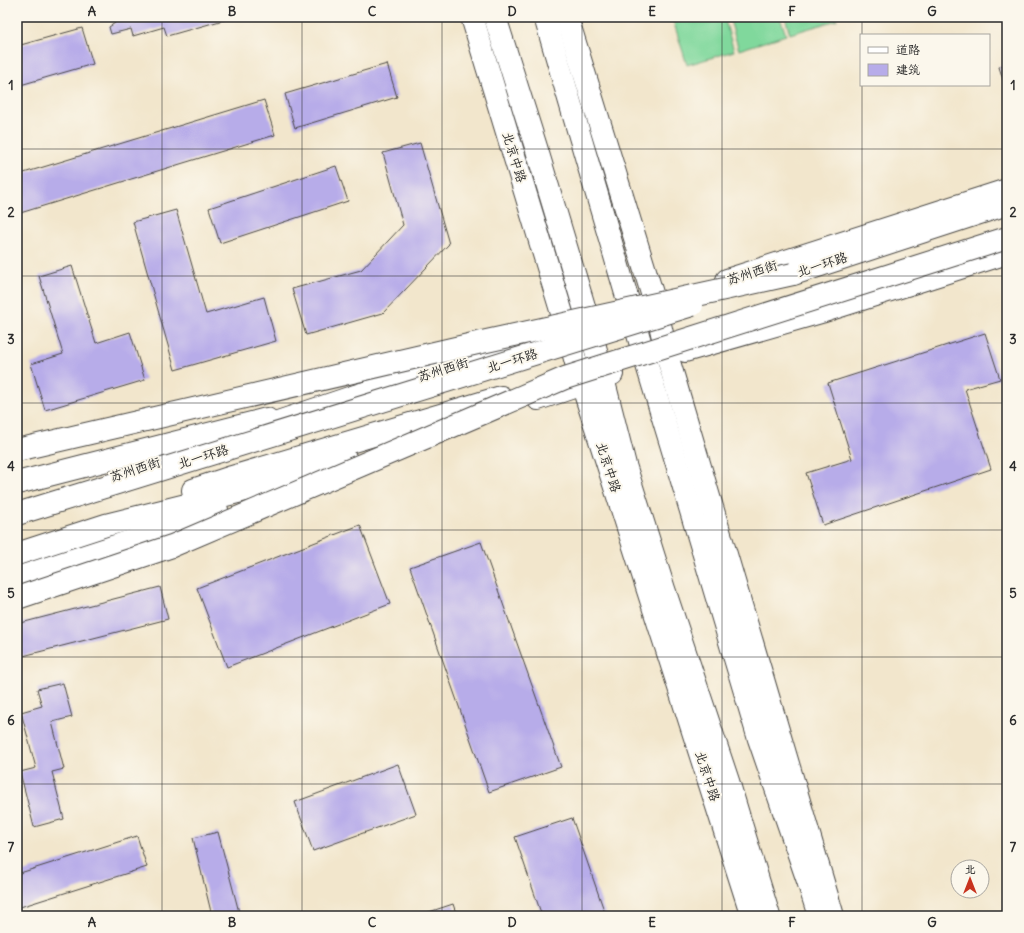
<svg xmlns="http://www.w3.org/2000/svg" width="1024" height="933" font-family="Delius,'LXGW WenKai TC',sans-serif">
  <rect width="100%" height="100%" fill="#fbf7ec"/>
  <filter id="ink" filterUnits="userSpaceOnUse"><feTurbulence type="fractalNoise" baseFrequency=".025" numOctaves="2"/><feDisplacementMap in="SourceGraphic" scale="8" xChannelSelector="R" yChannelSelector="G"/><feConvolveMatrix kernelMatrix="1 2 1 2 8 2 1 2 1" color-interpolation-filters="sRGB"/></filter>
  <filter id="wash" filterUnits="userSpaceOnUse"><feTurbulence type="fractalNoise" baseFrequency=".012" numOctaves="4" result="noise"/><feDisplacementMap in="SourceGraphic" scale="16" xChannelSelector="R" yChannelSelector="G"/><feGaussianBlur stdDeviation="0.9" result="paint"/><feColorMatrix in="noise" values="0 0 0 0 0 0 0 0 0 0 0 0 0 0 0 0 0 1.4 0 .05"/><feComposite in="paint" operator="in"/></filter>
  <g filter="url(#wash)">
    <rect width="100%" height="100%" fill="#f2e6cc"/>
    <g fill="#80d89c" stroke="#568264">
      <polygon points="672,17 724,17 734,51 687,65"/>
      <polygon points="729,17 780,17 786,35 739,50"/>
      <polygon points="785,17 836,17 837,20 790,34"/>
    </g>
    <g id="blocks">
      <g fill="#b7ace9">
        <polygon points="114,17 234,17 167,36 164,27 133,36 131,29 111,34 109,27 115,23"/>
        <polygon points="82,28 93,64 17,86 17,46"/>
        <polygon points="387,64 397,97 295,128 285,94"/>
        <polygon points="1007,64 1007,92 999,67"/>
        <polygon points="264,100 275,135 17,214 17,175"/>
        <polygon points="420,143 449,244 383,313 306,335 292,289 361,270 403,225 383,153"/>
        <polygon points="336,166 348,201 220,243 209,208"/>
        <polygon points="176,210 206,314 264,297 276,341 175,370 133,222"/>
        <polygon points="72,266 96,343 130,332 145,380 45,410 31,364 63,354 39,276"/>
        <polygon points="985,333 1000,379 965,389 991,469 823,525 806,473 852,459 828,383"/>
        <polygon points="360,525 390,604 227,667 197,588"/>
        <polygon points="481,542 561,767 489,792 410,567"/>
        <polygon points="160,587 168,619 23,656 17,632 17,624"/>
        <polygon points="63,683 72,717 52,722 64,769 52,772 64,819 34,827 20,772 36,768 21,712 42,706 37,689"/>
        <polygon points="398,764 416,814 313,851 295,802"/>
        <polygon points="572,818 606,916 542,916 515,837"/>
        <polygon points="218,832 240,916 212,916 193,838"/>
        <polygon points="137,836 147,867 17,908 17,874"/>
        <polygon points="453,904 457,916 417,916"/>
      </g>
    </g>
  </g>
  <g filter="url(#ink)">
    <use href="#blocks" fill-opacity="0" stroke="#494743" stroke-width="1"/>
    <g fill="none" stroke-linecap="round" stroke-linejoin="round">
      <defs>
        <g id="minor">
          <polyline points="495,17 536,147 589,323 625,465 664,589 728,781 769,916"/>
          <polyline points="545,17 646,362 671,444 759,739 808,881 819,916"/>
        </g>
        <g id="major">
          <polyline points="472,17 567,330 582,384 752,916"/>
          <polyline points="567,17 655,303 667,355 833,916"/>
          <polyline points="727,280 1007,190"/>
          <polyline points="685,351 821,312 1007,253"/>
          <polyline points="538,399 612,374"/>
          <polyline points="254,430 355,396 543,337"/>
          <polyline points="17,483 267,419"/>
          <polyline points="193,490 232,477 501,397"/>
          <polyline points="17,554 106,525 306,475 348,462"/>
          <polyline points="17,578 165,530 217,510"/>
        </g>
        <polyline id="highway" points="793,274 1007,204"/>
      </defs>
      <use href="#minor" stroke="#494743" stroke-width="24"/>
      <use href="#major" stroke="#494743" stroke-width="24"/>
      <use href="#highway" stroke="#494743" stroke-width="24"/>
      <use href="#minor" stroke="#fff" stroke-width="22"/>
      <use href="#major" stroke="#fff" stroke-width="22"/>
      <use href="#highway" stroke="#fff" stroke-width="22"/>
      <defs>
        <polyline id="major-bridge" points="17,514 692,305"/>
        <g id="highway-bridge">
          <polyline points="17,450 473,344 793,274"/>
          <polyline points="17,598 172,546 565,378 1007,238"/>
        </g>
      </defs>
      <use href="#major-bridge" stroke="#494743" stroke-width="24" stroke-linecap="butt"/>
      <use href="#highway-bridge" stroke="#494743" stroke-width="24" stroke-linecap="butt"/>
      <use href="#major-bridge" stroke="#fff" stroke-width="22"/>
      <use href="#highway-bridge" stroke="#fff" stroke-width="22"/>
    </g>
  </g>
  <path fill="none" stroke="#2b2b2b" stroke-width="1" stroke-opacity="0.55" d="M162,17V916M302,17V916M442,17V916M582,17V916M722,17V916M862,17V35M862,85V916M17,149H1007M17,276H1007M17,403H1007M17,530H1007M17,657H1007M17,784H1007"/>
  <g text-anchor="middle" stroke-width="4" stroke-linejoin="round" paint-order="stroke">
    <g font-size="13" fill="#2b2b2b" stroke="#fbf7ec">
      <text transform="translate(515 157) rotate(73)" y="5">北京中路</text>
      <text transform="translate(822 264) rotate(-18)" y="5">北一环路</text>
      <text transform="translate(752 272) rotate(-18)" y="5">苏州西街</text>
      <text transform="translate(512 360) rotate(-17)" y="5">北一环路</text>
      <text transform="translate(443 369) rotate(-17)" y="5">苏州西街</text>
      <text transform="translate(203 456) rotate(-17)" y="5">北一环路</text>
      <text transform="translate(609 467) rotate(72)" y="5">北京中路</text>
      <text transform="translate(135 469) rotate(-18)" y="5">苏州西街</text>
      <text transform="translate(708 776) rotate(72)" y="5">北京中路</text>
    </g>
  </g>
  <rect width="1024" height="933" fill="none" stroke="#fbf7ec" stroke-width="44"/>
  <rect x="860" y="34" width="130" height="52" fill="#fbf7ec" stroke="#a8a59f"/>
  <rect x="868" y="47" width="20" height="6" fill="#ffffff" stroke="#a8a59f"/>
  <text x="896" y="54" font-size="12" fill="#2b2b2b">道路</text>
  <rect x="868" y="64" width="20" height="12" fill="#b7ace9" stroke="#a8a59f"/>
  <text x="896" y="74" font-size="12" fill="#2b2b2b">建筑</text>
  <g transform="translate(970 879)"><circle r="19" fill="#fbf7ec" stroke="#a8a59f"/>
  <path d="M0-3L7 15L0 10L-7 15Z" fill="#c8321e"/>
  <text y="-6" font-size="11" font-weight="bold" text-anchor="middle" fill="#2b2b2b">北</text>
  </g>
  <rect x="22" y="22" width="980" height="889" fill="none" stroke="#2b2b2b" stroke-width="1.5"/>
  <g font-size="13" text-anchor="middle" font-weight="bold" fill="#2b2b2b">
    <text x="92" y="16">A</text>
    <text x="232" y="16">B</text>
    <text x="372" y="16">C</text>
    <text x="512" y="16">D</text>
    <text x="652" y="16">E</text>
    <text x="792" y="16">F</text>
    <text x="932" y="16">G</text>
    <text x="11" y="90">1</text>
    <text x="1013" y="90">1</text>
    <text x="11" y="217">2</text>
    <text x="1013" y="217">2</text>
    <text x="11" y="344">3</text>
    <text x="1013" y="344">3</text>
    <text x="11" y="471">4</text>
    <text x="1013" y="471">4</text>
    <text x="11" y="598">5</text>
    <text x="1013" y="598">5</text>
    <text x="11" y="725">6</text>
    <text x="1013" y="725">6</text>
    <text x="11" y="852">7</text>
    <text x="1013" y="852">7</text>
    <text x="92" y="927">A</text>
    <text x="232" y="927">B</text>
    <text x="372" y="927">C</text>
    <text x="512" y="927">D</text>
    <text x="652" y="927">E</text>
    <text x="792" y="927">F</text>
    <text x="932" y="927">G</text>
  </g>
</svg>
